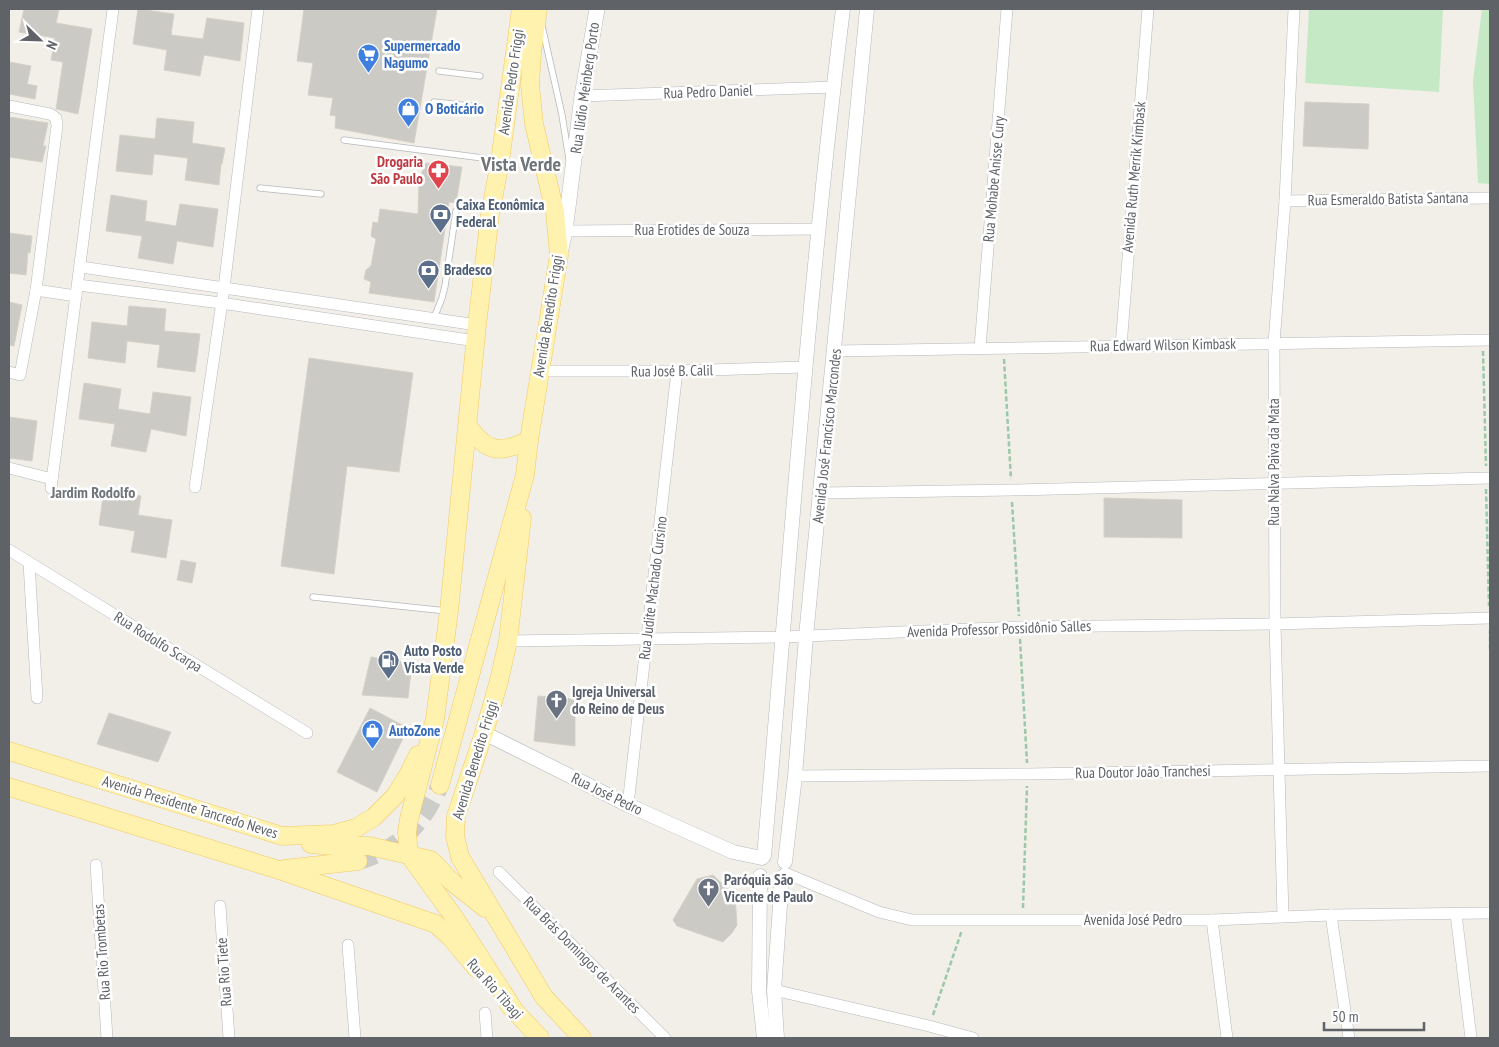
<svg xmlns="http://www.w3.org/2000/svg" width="1499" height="1047" font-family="'PT Sans Narrow',sans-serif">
  <rect width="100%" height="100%" fill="#f1efe8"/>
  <g fill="#c5e8c5">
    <polygon points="1309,9 1443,9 1439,92 1305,83"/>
    <polygon points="1482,9 1490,9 1490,184 1478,183 1473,81"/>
  </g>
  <g fill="#cccac5" stroke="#d6d1c6">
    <polygon points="24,9 59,9 56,23 92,29 78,114 56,109 63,62 51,60 55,38 19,32"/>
    <polygon points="138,9 174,14 171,35 203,39 207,18 244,23 240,61 204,55 200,76 164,70 167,50 133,44"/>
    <polygon points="304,9 437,9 414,143 335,128 336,116 330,115 333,98 308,95 313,63 297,61"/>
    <polygon points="9,62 31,66 27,84 37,86 35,99 9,94"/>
    <polygon points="1305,102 1369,104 1368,149 1303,146"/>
    <polygon points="9,117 48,123 43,146 46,146 42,162 9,157"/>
    <polygon points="157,118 194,122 192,143 225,148 222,164 221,164 219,185 185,180 188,158 154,154 152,175 116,171 120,135 155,139"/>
    <polygon points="425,163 462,167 456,203 449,202 434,302 369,293 371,282 364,279 366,270 371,266 376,239 371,236 373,222 378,223 380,209 418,214 419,182"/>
    <polygon points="111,195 147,201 145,221 176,226 180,204 218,209 213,247 177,241 173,264 138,258 142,236 106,231"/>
    <polygon points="9,233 32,236 30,253 28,252 26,275 9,273"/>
    <polygon points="9,302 22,305 14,346 9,345"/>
    <polygon points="129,306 166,309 164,331 200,334 195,372 157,367 160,345 127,341 125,363 88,358 92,322 127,326"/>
    <polygon points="309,358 413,373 399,472 347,466 334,574 281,566"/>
    <polygon points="84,383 121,389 118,409 150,414 153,392 191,397 186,436 151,429 146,452 111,446 115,424 79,419"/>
    <polygon points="9,417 37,421 32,461 9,458"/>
    <polygon points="104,490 141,496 138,515 172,520 166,558 131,552 135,531 99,525"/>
    <polygon points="1104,498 1182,500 1182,538 1104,537"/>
    <polygon points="181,560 196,563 192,583 177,580"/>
    <polygon points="371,657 412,663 408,698 362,695"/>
    <polygon points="538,696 575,699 575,746 534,741"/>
    <polygon points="370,708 408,728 377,792 337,772"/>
    <polygon points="109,713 171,732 158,762 97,744"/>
    <polygon points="713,875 735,896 737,925 732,933 723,942 677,926 673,920 697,879"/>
  </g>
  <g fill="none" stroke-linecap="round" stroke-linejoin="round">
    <path stroke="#ccccc8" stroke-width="18" stroke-dasharray="18 9" stroke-linecap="butt" d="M358,861C399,850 423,824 440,785"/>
    <defs>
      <g id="service">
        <polyline points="542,26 562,115 569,159"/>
        <polyline points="439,71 480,76"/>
        <polyline points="434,102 479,107"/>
        <polyline points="344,140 498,160"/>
        <polyline points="260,188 321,194"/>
        <polyline points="434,318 442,298 445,286 456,211"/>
        <polyline points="313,597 447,611"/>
      </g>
      <g id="minor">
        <polyline points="582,96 834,87"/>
        <polyline points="9,106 50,114 56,118 57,126 36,290"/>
        <polyline points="1285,201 1490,198"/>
        <polyline points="565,231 819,229"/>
        <polyline points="81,267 477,325"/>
        <polyline points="78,285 221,303 476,341"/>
        <polyline points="1121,346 1148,9"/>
        <polyline points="980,348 1007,9"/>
        <polyline points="835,351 1490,340"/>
        <polyline points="539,371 677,371 805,367"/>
        <polyline points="9,372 20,375 36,290 76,296"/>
        <polyline points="9,468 52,479"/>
        <polyline points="195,487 224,288 258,9"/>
        <polyline points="51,488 113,9"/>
        <polyline points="821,493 1012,490 1490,478"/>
        <polyline points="9,550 307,733"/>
        <polyline points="29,563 37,698"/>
        <polyline points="508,641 783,637 1019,627 1275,624 1490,618"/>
        <polyline points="795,776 1028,774 1490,766"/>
        <polyline points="628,805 677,371"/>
        <polyline points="96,865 107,1038"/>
        <polyline points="499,872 665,1038"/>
        <polyline points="785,873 879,912 912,920 1212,920 1331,915 1490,913"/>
        <polyline points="220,906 229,1038"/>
        <polyline points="1456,914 1471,1038"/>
        <polyline points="1331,915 1349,1038"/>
        <polyline points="1283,916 1275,624 1274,343 1285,201 1294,9"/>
        <polyline points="1212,920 1227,1038"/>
        <polyline points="348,945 355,1038"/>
        <polyline points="774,990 929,1026 973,1038"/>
        <polyline points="485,1013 487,1038"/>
      </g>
      <g id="tertiary">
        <polyline points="484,733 628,805 733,852 762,858"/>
        <path d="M764,856C789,574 808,290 843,9"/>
        <polyline points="785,862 795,776 806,636 867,9"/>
        <polyline points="760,876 759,991 764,1038"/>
        <polyline points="777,1038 774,990 782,877"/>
      </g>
      <polyline id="secondary" points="561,249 565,231 582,96 597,9"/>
      <g id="primary">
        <path d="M468,426C487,453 500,454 529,440"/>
        <polyline points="522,518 508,641 499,681 484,733 456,816 455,836 460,857 544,997 582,1038"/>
        <polyline points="9,751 282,836 334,834 356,828 374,817 395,796 408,775 418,755"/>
        <polyline points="440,785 525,475 529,440 559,255 555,212 534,124 530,85 532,52 538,9"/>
        <polyline points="9,787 279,870 436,924 451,938 477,969"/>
        <polyline points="311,844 335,846 369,846 431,860 451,881 485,908"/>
        <polyline points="284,869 358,861"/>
        <polyline points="509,1005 540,1038"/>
        <polyline points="516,1013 454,917 409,855 407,832 409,819 435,719 449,611 477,325 490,215 500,161 521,9"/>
      </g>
    </defs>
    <use href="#service" stroke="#b5b8bc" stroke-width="7"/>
    <use href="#minor" stroke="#b5b8bc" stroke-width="12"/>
    <use href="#tertiary" stroke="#b5b8bc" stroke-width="15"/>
    <use href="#secondary" stroke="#b6babf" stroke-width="16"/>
    <use href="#primary" stroke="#f2c960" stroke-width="19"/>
    <g stroke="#9cc7a9" stroke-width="2.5" stroke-dasharray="5 2.5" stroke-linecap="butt">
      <polyline points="1483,351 1486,466"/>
      <polyline points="1004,359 1011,479"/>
      <polyline points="1486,489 1489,606"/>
      <polyline points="1012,502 1019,616"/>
      <polyline points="1490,629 1490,651"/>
      <polyline points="1020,639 1027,763"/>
      <polyline points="1023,908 1027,786"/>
      <polyline points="933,1015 962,930"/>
    </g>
    <use href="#service" stroke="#fff" stroke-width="5.5"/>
    <use href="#minor" stroke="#fff" stroke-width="11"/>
    <use href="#tertiary" stroke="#fff" stroke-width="14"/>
    <use href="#secondary" stroke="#fff" stroke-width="15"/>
    <use href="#primary" stroke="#fff2af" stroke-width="18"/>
  </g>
  <defs>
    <symbol id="supermarket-pin" viewBox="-11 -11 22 30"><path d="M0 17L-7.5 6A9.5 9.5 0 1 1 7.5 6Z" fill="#3f7fe0" stroke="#fff"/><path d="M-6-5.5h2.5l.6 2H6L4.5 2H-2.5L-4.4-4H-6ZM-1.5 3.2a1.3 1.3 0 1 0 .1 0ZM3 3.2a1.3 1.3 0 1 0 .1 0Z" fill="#fff"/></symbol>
    <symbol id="shop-pin" viewBox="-11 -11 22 30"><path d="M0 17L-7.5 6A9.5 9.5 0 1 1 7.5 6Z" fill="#3f7fe0" stroke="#fff"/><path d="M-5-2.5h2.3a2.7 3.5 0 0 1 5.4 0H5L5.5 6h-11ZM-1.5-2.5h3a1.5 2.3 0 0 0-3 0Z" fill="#fff"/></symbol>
    <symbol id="pharmacy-pin" viewBox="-11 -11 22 30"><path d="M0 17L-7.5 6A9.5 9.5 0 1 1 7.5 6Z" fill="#e0444e" stroke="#fff"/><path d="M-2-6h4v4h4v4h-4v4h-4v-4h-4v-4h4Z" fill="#fff"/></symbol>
    <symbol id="bank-pin" viewBox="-11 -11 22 30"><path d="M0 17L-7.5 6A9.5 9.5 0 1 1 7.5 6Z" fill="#5c6f8a" stroke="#fff"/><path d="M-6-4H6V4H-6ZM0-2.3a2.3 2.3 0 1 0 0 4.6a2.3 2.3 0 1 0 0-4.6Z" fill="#fff"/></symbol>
    <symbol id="fuel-pin" viewBox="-11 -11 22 30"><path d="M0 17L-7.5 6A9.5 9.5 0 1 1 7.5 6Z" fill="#5c6f8a" stroke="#fff"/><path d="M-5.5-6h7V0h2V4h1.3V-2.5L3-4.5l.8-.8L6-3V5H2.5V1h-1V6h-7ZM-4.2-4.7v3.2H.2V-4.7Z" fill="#fff"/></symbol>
    <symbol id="church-pin" viewBox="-11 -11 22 30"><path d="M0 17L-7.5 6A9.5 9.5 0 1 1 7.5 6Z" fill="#6b7280" stroke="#fff"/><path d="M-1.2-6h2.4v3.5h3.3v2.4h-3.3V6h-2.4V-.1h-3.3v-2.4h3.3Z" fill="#fff"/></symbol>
  </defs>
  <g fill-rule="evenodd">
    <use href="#supermarket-pin" x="356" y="42" width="25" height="34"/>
    <use href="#shop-pin" x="396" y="96" width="25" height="34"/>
    <use href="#pharmacy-pin" x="426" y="158" width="25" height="34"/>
    <use href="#bank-pin" x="428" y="202" width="25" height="34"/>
    <use href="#bank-pin" x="416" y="258" width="25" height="34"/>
    <use href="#fuel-pin" x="376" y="648" width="25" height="34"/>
    <use href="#church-pin" x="544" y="688" width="25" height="34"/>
    <use href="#shop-pin" x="360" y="718" width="25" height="34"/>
    <use href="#church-pin" x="696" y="876" width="25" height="34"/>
  </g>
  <g text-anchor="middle" stroke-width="5" stroke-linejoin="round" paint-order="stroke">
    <g font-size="15" font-weight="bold" fill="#366cbe" stroke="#fff" text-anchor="start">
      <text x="384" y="51">Supermercado<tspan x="384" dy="17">Nagumo</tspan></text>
      <text x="425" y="114">O Boticário</text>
      <text x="389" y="736">AutoZone</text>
    </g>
    <g font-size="15" fill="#5f6368" stroke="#fff">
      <text transform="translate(511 82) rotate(-82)" y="5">Avenida Pedro Friggi</text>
      <text transform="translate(585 88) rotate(-82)" y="5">Rua Ilidio Meinberg Porto</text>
      <text transform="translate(708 92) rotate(-2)" y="5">Rua Pedro Daniel</text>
      <text transform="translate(1134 177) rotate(-85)" y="5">Avenida Ruth Merrik Kimbask</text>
      <text transform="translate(994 179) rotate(-85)" y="5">Rua Mohabe Anisse Cury</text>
      <text transform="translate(1388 199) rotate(-1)" y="5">Rua Esmeraldo Batista Santana</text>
      <text x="692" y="235">Rua Erotides de Souza</text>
      <text transform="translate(548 316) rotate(-81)" y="5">Avenida Benedito Friggi</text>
      <text transform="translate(1163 345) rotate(-1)" y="5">Rua Edward Wilson Kimbask</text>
      <text transform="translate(672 371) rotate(-1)" y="5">Rua José B. Calil</text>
      <text transform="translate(827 436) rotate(-84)" y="5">Avenida José Francisco Marcondes</text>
      <text transform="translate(1274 462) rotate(-90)" y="5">Rua Nalva Paiva da Mata</text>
      <text transform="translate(653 588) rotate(-83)" y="5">Rua Judite Machado Cursino</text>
      <text transform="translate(999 629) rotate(-2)" y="5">Avenida Professor Possidônio Salles</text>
      <text transform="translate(158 642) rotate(32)" y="5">Rua Rodolfo Scarpa</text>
      <text transform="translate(475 760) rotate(-73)" y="5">Avenida Benedito Friggi</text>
      <text transform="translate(1143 772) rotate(-1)" y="5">Rua Doutor João Tranchesi</text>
      <text transform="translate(607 794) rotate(26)" y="5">Rua José Pedro</text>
      <text transform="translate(190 807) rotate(17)" y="5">Avenida Presidente Tancredo Neves</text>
      <text x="1133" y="925">Avenida José Pedro</text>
      <text transform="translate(102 952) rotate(-94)" y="5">Rua Rio Trombetas</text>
      <text transform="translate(582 955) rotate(45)" y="5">Rua Brás Domingos de Arantes</text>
      <text transform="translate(224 972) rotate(-94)" y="5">Rua Rio Tiete</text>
      <text transform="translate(495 989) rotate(48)" y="5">Rua Rio Tibagi</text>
    </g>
    <g font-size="15" font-weight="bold" fill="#be3a42" stroke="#fff" text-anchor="end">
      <text x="423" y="167">Drogaria<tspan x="423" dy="17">São Paulo</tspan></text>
    </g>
    <g font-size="15" font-weight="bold" fill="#4e5e75" stroke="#fff" text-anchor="start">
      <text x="456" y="210">Caixa Econômica<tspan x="456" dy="17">Federal</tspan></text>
      <text x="444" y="275">Bradesco</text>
      <text x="404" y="656">Auto Posto<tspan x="404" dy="17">Vista Verde</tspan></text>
    </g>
    <g font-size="15" font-weight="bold" fill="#5b616d" stroke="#fff" text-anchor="start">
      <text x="572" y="697">Igreja Universal<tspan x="572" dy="17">do Reino de Deus</tspan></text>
      <text x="724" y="885">Paróquia São<tspan x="724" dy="17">Vicente de Paulo</tspan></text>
    </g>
    <g font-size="16" font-weight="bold" fill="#70757a" stroke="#fff">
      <text x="93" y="498">Jardim Rodolfo</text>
    </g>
    <g font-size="20" font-weight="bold" fill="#70757a" stroke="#fff">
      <text x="521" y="171">Vista Verde</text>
    </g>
  </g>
  <rect width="1499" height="1047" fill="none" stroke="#5f6368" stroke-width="20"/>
  <g transform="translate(40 40) rotate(113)" stroke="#ffffff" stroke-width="4" paint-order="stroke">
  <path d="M0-4L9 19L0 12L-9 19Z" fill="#5f6368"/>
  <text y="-8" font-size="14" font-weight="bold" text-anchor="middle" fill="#5f6368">N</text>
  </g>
  <path d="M1324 1022v8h100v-8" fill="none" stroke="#5f6368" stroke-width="2.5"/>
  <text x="1332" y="1022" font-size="15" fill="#5f6368" stroke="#ffffff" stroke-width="4" paint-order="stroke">50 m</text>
</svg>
